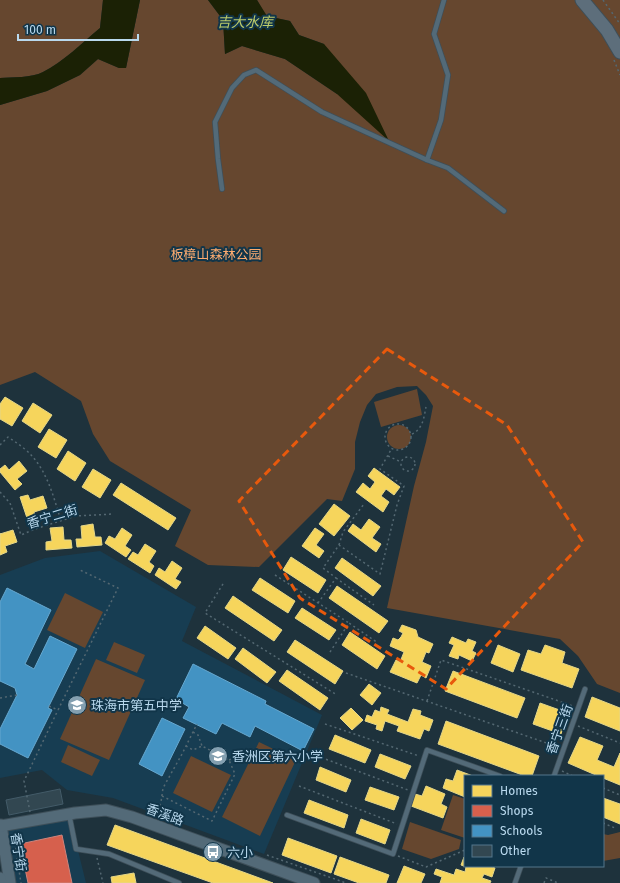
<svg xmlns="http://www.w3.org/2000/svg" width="620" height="883" font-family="'Fira Sans','Noto Sans SC',sans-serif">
  <rect width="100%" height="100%" fill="#1e323c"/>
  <g fill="#173d52">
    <polygon points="100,551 196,607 182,641 322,715 264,854 113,798 67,790 42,770 0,778 0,575 45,558"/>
    <polygon points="69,814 86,883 11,883 1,825"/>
  </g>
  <g fill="#66472f">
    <path d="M0,0H103L100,28C83,42 62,63 43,72C32,78 12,77 0,78Z"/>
    <polygon points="140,0 208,0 223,20 225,54 242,46 285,59 337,94 324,44 299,35 290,21 266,16 257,0 620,0 620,693 597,684 578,656 560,639 387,608 414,486 426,442 433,406 426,395 417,386 397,387 376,394 367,405 360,422 355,442 355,469 342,501 327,499 259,567 208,565 175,546 191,510 110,461 93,434 81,401 35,372 0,385 0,105 47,91 80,75 98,59 119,68 126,68"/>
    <polygon points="417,389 422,415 381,427 374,402"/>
    <circle cx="399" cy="437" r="12"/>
    <polygon points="65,593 103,612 85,648 47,630"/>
    <polygon points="114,642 145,655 137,673 106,660"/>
    <polygon points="96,659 145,680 109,760 60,739"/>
    <polygon points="259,742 296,760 260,836 222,817"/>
    <polygon points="68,745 100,760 92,776 61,762"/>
    <polygon points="191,756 231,775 212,812 173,793"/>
    <polygon points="453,795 465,799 465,838 441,830"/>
    <polygon points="410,822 461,840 459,849 431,859 402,849"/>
    <polygon points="620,832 620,858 603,861 603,834 608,835"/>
  </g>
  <g fill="#1b2105">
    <path d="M103,0H140L126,68H119L98,59L80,75L47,91L0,105V78C12,77 32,78 43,72C62,63 83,42 100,28Z"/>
    <polygon points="208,0 257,0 267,16 290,21 299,35 324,44 366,93 389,141 337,94 285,59 242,46 225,54 223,20"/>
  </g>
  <g fill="#f6d55c" stroke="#e4d688">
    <polygon points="5,397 23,408 12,426 0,419 0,404"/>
    <polygon points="33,403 52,415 40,433 22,421"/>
    <polygon points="49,429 67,440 56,458 38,447"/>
    <polygon points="68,451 86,463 75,481 57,469"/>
    <polygon points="19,461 27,471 17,479 22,484 15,490 0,472 0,469 5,465 9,470"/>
    <polygon points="374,468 400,487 394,495 386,489 381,496 389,502 383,512 356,492 363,483 370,489 375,482 368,476"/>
    <polygon points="93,469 111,480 100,498 82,487"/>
    <polygon points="121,483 176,518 168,530 113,495"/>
    <polygon points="28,495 30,500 43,496 47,508 34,512 36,519 28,521 20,497"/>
    <polygon points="334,504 350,516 334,536 319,524"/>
    <polygon points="369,519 380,527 372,538 381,544 376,552 348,531 353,524 361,530"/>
    <polygon points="93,524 95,537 101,537 102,545 77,547 76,539 82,539 81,526"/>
    <polygon points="63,527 64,540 71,540 72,548 46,550 46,542 52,541 50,528"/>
    <polygon points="122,528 132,535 125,546 131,550 126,557 105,543 109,536 115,539"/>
    <polygon points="315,528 324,534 316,545 324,551 319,558 302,546"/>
    <polygon points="13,530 17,542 5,546 7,552 0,555 0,533 0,534"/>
    <polygon points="145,544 156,551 149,562 154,566 150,573 128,559 133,552 138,555"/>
    <polygon points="291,557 326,580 318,593 283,570"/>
    <polygon points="342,558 381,586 373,596 335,568"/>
    <polygon points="172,561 182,568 175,579 181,582 176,589 155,575 159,568 165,572"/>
    <polygon points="260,578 295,601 288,613 252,590"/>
    <polygon points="337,586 388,621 379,633 329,598"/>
    <polygon points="233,596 282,630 274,641 225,608"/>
    <polygon points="302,608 336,630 329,640 295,618"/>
    <polygon points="402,625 416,630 418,637 433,644 429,653 426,652 422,662 431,666 426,678 421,675 417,683 390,672 396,660 400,662 404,652 390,646 393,638 398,640 401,637 403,633 399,631"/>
    <polygon points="205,626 236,648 228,659 197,638"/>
    <polygon points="350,632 385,656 377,669 342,645"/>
    <polygon points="452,637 466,643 468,639 476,642 472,651 476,653 472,661 459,655 458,659 449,656 454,645 449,643"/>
    <polygon points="295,640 343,671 335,684 287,652"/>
    <polygon points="498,645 520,654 513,672 491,663"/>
    <polygon points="545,645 565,652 562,663 579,669 572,688 521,670 528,650 541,654"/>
    <polygon points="243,648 276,672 267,683 235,659"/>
    <polygon points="287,670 328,698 320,710 279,681"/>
    <polygon points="453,671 525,698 517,718 445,691"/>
    <polygon points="369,684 381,693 372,705 360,695"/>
    <polygon points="592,697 620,708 620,731 585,717"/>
    <polygon points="540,703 568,713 561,734 533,724"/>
    <polygon points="381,707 389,710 387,714 408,722 413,709 421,711 420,715 433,720 429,731 424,729 420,739 397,731 399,726 385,721 382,731 376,729 377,725 365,721 367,715 372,717 375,710 380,712"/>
    <polygon points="351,708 363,720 352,730 340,718"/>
    <polygon points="446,721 539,756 532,776 525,776 438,744"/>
    <polygon points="335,735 371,750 365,763 329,749"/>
    <polygon points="580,737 603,746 597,760 614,767 620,753 620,785 603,778 603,776 598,776 568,763"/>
    <polygon points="380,754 411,766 405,779 375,767"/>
    <polygon points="320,767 351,780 346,792 316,780"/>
    <polygon points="457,770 473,776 465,776 465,797 443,788 446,779 453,781"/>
    <polygon points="426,786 445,794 441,804 447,807 443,818 411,806 415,794 422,796"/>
    <polygon points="370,787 399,797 394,810 365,800"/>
    <polygon points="603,798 620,804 620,824 603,817"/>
    <polygon points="309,800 348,815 344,828 304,813"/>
    <polygon points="361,819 390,830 385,844 356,833"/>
    <polygon points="115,825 273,883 213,883 107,845"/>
    <polygon points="288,838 337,856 331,873 282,855"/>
    <polygon points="340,857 389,875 386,883 359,883 334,874"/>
    <polygon points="464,857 465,866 489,866 495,868 492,877 484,874 482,878 491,881 490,883 440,883 442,877 434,874 436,869 454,875 456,869 465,872 466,867 461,865"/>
    <polygon points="404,866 425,874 421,883 397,883"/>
    <polygon points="134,873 136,883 112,883 111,877"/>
  </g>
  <polygon fill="#d6604d" stroke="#cd847d" points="62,835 72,883 28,883 20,844"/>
  <g fill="#4393c3" stroke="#66a8d0">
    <polygon points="7,588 51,610 25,664 34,669 50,636 77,649 48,708 52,710 28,758 0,744 0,729 17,695 15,688 0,681 0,602"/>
    <polygon points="193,664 266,701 265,704 314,729 303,751 255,726 250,737 222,723 216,734 183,718 189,707 176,699"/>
    <polygon points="162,718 185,729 162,776 139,764"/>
  </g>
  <polygon fill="#324751" stroke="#435b68" points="60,789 63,804 9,815 6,800"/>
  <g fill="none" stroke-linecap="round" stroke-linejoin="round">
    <defs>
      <g id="service">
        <polyline points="427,160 448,168 504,211"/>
        <polyline points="222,189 218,159 215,122 232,88 244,75 256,70 322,112 427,160 441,120 448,75 434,34 444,0"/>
        <polyline points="554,776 585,689"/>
        <polyline points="69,814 76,849 109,854 179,883"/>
        <polyline points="287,815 393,854 427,750 500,776"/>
        <polyline points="515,883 521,866"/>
      </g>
      <g id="tertiary">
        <polyline points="1,825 10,883"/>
        <polyline points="0,826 75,813 106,810 132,817 314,883"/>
        <polyline points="0,878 1,883"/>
      </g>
      <polyline id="secondary" points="582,0 607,30 620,52"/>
    </defs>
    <use href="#service" stroke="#3e4f59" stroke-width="6"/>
    <use href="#tertiary" stroke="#3e4f59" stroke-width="13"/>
    <use href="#secondary" stroke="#3e4f59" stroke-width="15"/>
    <g stroke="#546872" stroke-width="1.5" stroke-dasharray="2 3" stroke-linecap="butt">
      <polyline points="603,0 620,24"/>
      <polyline points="614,60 620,75"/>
      <circle cx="398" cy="437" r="13"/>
      <path d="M412,434C423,429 424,417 426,407"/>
      <path d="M0,445L8,437C14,441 20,445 26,450C47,469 53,495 61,521"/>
      <polyline points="388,456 401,462"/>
      <circle cx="408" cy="464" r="7"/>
      <polyline points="0,492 10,503 21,535 35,529 76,516 113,514"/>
      <polyline points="339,545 343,532 364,504"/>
      <polyline points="275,575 349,623"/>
      <polyline points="336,578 374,605"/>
      <polyline points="223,584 205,613 337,695"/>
      <polyline points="318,603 336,578 323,568 339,545 380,574 397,505 404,486 380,469 392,448"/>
      <polyline points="330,652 349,623 378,643"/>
      <polyline points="346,673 558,747"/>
      <polyline points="0,698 17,695"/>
      <polyline points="427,701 441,660 573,706"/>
      <polyline points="49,706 58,710 118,588 80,570"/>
      <polyline points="325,724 419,756"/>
      <polyline points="578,726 620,743"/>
      <polyline points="193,732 198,735 202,746"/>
      <polyline points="312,754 408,790"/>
      <polyline points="229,760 247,753"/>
      <polyline points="562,771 573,776"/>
      <polyline points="299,786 397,824"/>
      <polyline points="603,788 620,795"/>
      <polyline points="162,796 212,821 235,774 229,760 202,746 193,750 186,746"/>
      <polyline points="30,812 24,781 58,710"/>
      <polyline points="156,815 161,802 163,788 182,754 197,724"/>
      <polyline points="603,823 615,828"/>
      <polyline points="14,838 21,883"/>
      <polyline points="267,855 346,883"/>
      <polyline points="398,856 426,867 465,850"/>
      <polyline points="97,858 103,883"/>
      <polyline points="544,883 546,878 558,883"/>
    </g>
    <use href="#service" stroke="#536a78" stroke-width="4.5"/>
    <use href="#tertiary" stroke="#536a78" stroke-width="11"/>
    <use href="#secondary" stroke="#5d6e7b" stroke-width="13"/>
  </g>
  <path fill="none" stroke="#e8590c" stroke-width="3" stroke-dasharray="8 5" stroke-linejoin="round" d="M387,349L507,425L583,542L446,689L300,598L239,501Z"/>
  <defs>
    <symbol id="school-disc" viewBox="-11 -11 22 22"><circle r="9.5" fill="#839fb0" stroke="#113549"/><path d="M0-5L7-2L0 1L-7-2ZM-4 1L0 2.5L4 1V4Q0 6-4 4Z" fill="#fff"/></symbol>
    <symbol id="bus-disc" viewBox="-11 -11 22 22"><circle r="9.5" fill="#839fb0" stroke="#113549"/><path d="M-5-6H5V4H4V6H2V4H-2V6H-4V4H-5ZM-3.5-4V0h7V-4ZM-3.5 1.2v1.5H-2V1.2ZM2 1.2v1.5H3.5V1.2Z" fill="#fff"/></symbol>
  </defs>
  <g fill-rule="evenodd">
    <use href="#school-disc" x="66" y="694" width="22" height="22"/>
    <use href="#school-disc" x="207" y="745" width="22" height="22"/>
    <use href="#bus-disc" x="202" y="841" width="22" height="22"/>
  </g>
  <g text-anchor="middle" stroke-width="4" stroke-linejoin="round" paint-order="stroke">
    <g font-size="13" fill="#feac70" stroke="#113549">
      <text x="216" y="259">板樟山森林公园</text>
    </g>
    <g font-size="13" fill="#b9d9ee" stroke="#113549">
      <text transform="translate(52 516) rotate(-17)" y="5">香宁二街</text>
      <text transform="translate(559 729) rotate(-70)" y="5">香宁三街</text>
      <text transform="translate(165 814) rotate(20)" y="5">香溪路</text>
      <text transform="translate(19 852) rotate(81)" y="5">香宁街</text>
    </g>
    <g font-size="13" fill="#b9d9ee" stroke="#113549" text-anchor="start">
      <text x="91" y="710">珠海市第五中学</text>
      <text x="232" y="761">香洲区第六小学</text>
      <text x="227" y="857">六小</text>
    </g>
    <g font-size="14" font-style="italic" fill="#bccb6a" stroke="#113549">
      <text x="245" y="27">吉大水库</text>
    </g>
  </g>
  <rect x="464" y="775" width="140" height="92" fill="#113549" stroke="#54778b"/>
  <rect x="472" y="785" width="20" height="12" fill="#f6d55c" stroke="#54778b"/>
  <text x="500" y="795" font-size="12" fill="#b9d9ee">Homes</text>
  <rect x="472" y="805" width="20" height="12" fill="#d6604d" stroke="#54778b"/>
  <text x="500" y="815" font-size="12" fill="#b9d9ee">Shops</text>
  <rect x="472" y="825" width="20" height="12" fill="#4393c3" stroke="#54778b"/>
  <text x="500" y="835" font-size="12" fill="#b9d9ee">Schools</text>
  <rect x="472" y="845" width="20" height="12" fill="#324751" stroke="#54778b"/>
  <text x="500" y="855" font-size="12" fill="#b9d9ee">Other</text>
  <path d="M18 34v6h120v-6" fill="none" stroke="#b9d9ee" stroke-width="2"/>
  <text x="24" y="34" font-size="12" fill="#b9d9ee" stroke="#113549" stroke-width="3" paint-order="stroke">100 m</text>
</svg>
